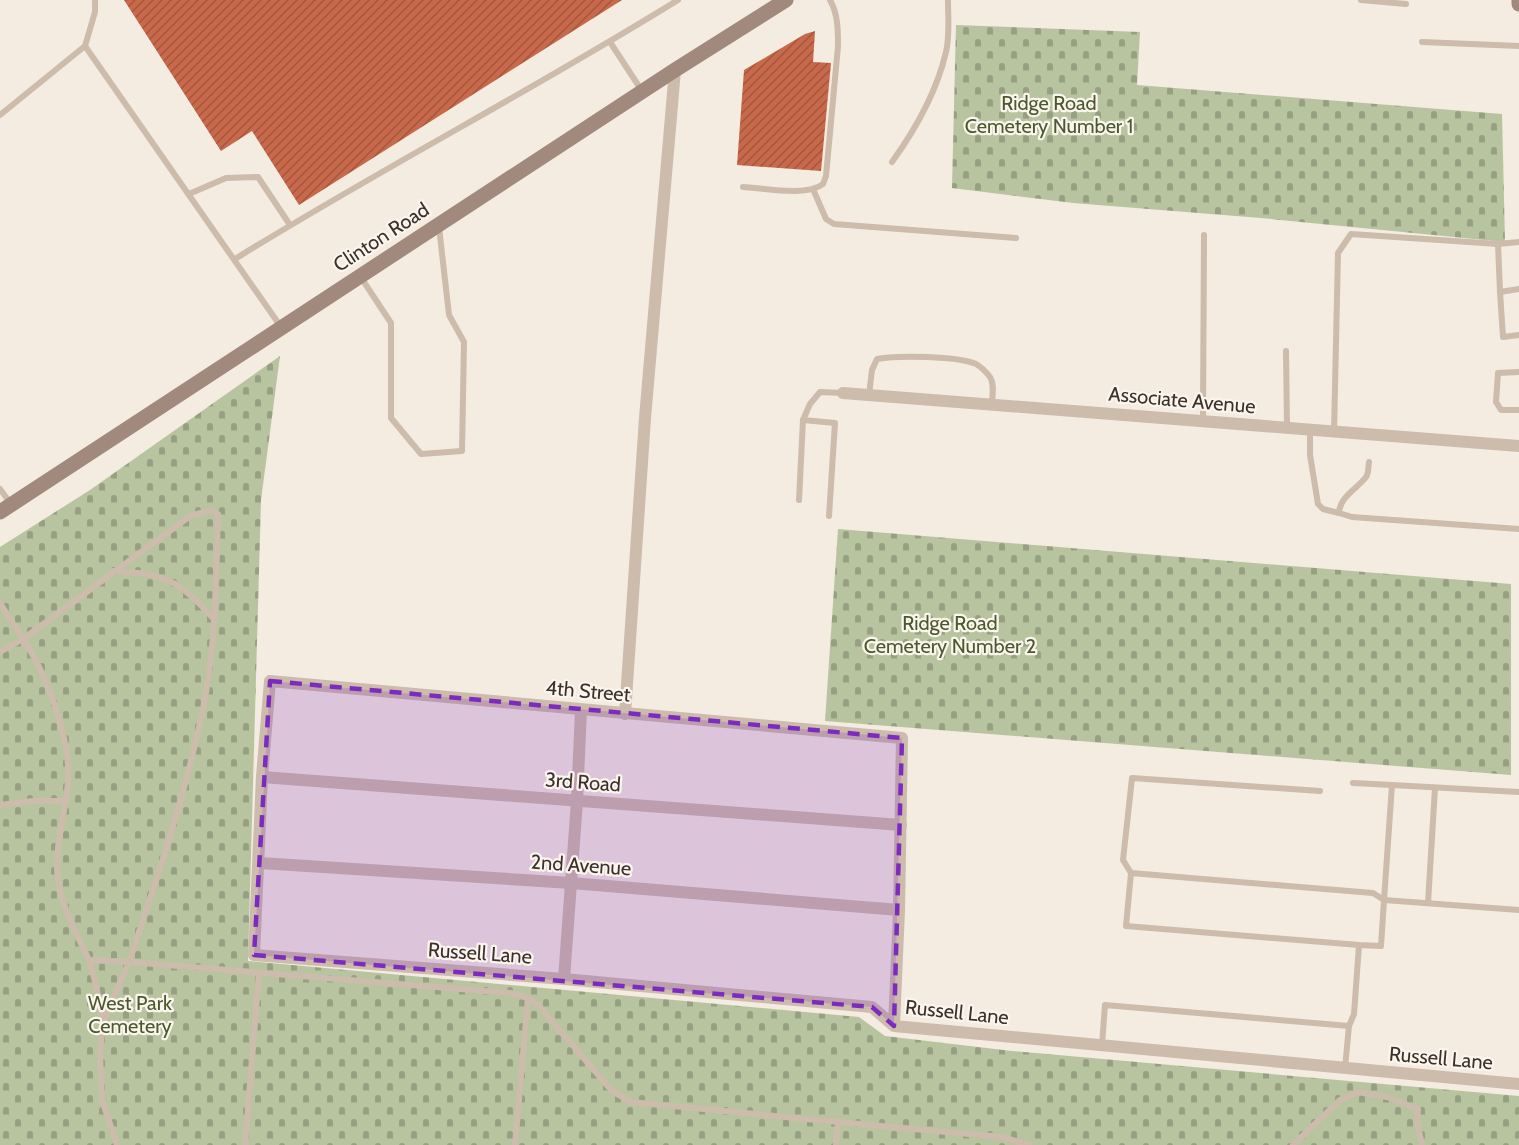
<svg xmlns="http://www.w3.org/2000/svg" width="1519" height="1145" font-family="Cabin,sans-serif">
  <defs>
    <pattern id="cemetery-stones" width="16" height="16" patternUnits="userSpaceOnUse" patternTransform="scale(1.5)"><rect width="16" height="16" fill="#b8c4a0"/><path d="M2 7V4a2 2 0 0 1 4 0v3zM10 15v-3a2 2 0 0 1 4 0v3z" fill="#97a083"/></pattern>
    <pattern id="building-hatch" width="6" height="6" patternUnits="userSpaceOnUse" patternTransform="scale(1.5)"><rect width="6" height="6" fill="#c8694b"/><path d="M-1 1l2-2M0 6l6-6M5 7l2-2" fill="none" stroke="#a4573f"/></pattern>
  </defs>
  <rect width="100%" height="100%" fill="#f4ebe1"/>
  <g fill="url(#cemetery-stones)">
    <polygon points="956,25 1140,32 1137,85 1502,114 1505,242 1261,218 1073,203 952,188"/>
    <polygon points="280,356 261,500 248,961 859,1017 885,1036 1012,1051 1519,1096 1519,1145 0,1145 0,547 90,490"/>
    <polygon points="838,529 1511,584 1511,775 825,721"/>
  </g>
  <g fill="url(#building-hatch)">
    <polygon points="124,0 622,0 299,205 252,131 221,151"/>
    <polygon points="815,31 813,62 831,63 821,171 737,165 744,70 805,34"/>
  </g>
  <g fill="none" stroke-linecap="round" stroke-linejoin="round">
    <g stroke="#cdbbac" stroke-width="6">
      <polyline points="1361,0 1406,4"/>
      <polyline points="610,42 642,91"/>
      <polyline points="1422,42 1519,46"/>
      <polyline points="85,46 95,12 95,0"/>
      <polyline points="0,115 85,46 281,327"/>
      <path d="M892,162C915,130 937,91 946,52C950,36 948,17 948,0"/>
      <path d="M743,187C764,188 807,197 823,184L826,176L838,46C838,30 838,14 830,0"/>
      <polyline points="813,189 826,219 834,224 1016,238"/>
      <polyline points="189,194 226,178 258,177 290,225"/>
      <polyline points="1519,242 1498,244 1500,292 1519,289"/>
      <path d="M235,259C380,169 533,90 678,0"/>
      <polyline points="360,276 391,323 391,418 421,454 462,451 464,342 449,315 439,227"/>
      <polyline points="1500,292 1503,337 1519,335"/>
      <polyline points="1286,351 1287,428"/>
      <polyline points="1519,372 1498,373 1496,402 1501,410 1519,410"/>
      <path d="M869,395L872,370L877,359C899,355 957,356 976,364C981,367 987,373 990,377C995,385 992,396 992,405"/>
      <polyline points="803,420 835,423 829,516"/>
      <polyline points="1203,421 1204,235"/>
      <polyline points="1310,430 1310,455 1318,504 1323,509 1339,513"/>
      <polyline points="1334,432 1338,253 1351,234 1498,244"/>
      <path d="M1369,462C1368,467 1369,473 1366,477C1357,489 1340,496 1339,513L1352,517L1519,529"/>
      <polyline points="0,489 11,504"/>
      <polyline points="799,500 803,420 810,404 820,392 843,393"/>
      <path d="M113,571C167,574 178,580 214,619"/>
      <polyline points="0,603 23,639 0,652"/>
      <polyline points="1353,783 1392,785"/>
      <polyline points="1519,792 1392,785 1384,900 1519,910"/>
      <polyline points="0,805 33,801 66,801"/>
      <polyline points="1131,873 1123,860 1132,778 1320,791"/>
      <polyline points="1428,903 1435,788"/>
      <path d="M89,960C75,931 59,902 57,869C56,840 66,811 68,782C71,739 47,675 23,639L190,516L211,510L218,514C216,579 216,645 203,709C185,796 157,878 129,962L510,993L528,998"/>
      <polyline points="103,1022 129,962 89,960 96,985 103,1022 100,1055 102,1100 117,1145"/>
      <polyline points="1349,1026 1354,1014 1359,945 1381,946 1384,900 1373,893 1131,873 1126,926 1359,945"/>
      <polyline points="1102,1045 1105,1005 1349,1026 1345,1068"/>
      <polyline points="245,1145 259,973"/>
      <polyline points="515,1145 528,998 538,1005 612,1091 631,1102 838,1122"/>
      <polyline points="836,1145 838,1122 1002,1137 1029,1145"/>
      <polyline points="1293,1145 1340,1100 1358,1092 1387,1097 1418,1109 1417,1122 1422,1145"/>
    </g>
    <g stroke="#cdbbac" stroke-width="12">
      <polyline points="843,393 1519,446"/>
      <polyline points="625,714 645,418 675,70"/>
      <polyline points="262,777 901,825"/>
      <polyline points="260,863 571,883 899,910"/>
      <polyline points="564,979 577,801 581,710"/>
      <polyline points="894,1026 899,910 902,738 270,681 262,777 254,955 564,979 872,1007 894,1026 1519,1084"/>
    </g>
    <g stroke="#a18a7d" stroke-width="15">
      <polyline points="1519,0 1519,4"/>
      <polyline points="0,512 675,70 786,0"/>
    </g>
  </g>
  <path fill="#7b2cbf" fill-opacity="0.2" stroke="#7b2cbf" stroke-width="4.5" stroke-dasharray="12 8" stroke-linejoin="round" d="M270,681L902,738L894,1026L872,1007L254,955Z"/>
  <g text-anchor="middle" stroke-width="4.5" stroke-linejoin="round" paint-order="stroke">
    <g font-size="20" fill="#4a5a2e" stroke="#fbf5ee">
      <text x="1049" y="110">Ridge Road<tspan x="1049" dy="23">Cemetery Number 1</tspan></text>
      <text x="950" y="630">Ridge Road<tspan x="950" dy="23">Cemetery Number 2</tspan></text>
      <text x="130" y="1010">West Park<tspan x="130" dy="23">Cemetery</tspan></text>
    </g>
    <g font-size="20" fill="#3b302b" stroke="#fbf5ee">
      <text transform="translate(381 237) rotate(-33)" y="7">Clinton Road</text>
      <text transform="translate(1182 400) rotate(5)" y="7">Associate Avenue</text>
      <text transform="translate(588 691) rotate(5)" y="7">4th Street</text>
      <text transform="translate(583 782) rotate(4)" y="7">3rd Road</text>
      <text transform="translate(581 865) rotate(4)" y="7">2nd Avenue</text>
      <text transform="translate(480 953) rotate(4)" y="7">Russell Lane</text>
      <text transform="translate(957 1012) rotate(6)" y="7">Russell Lane</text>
      <text transform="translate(1441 1058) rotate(5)" y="7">Russell Lane</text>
    </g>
  </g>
</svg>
